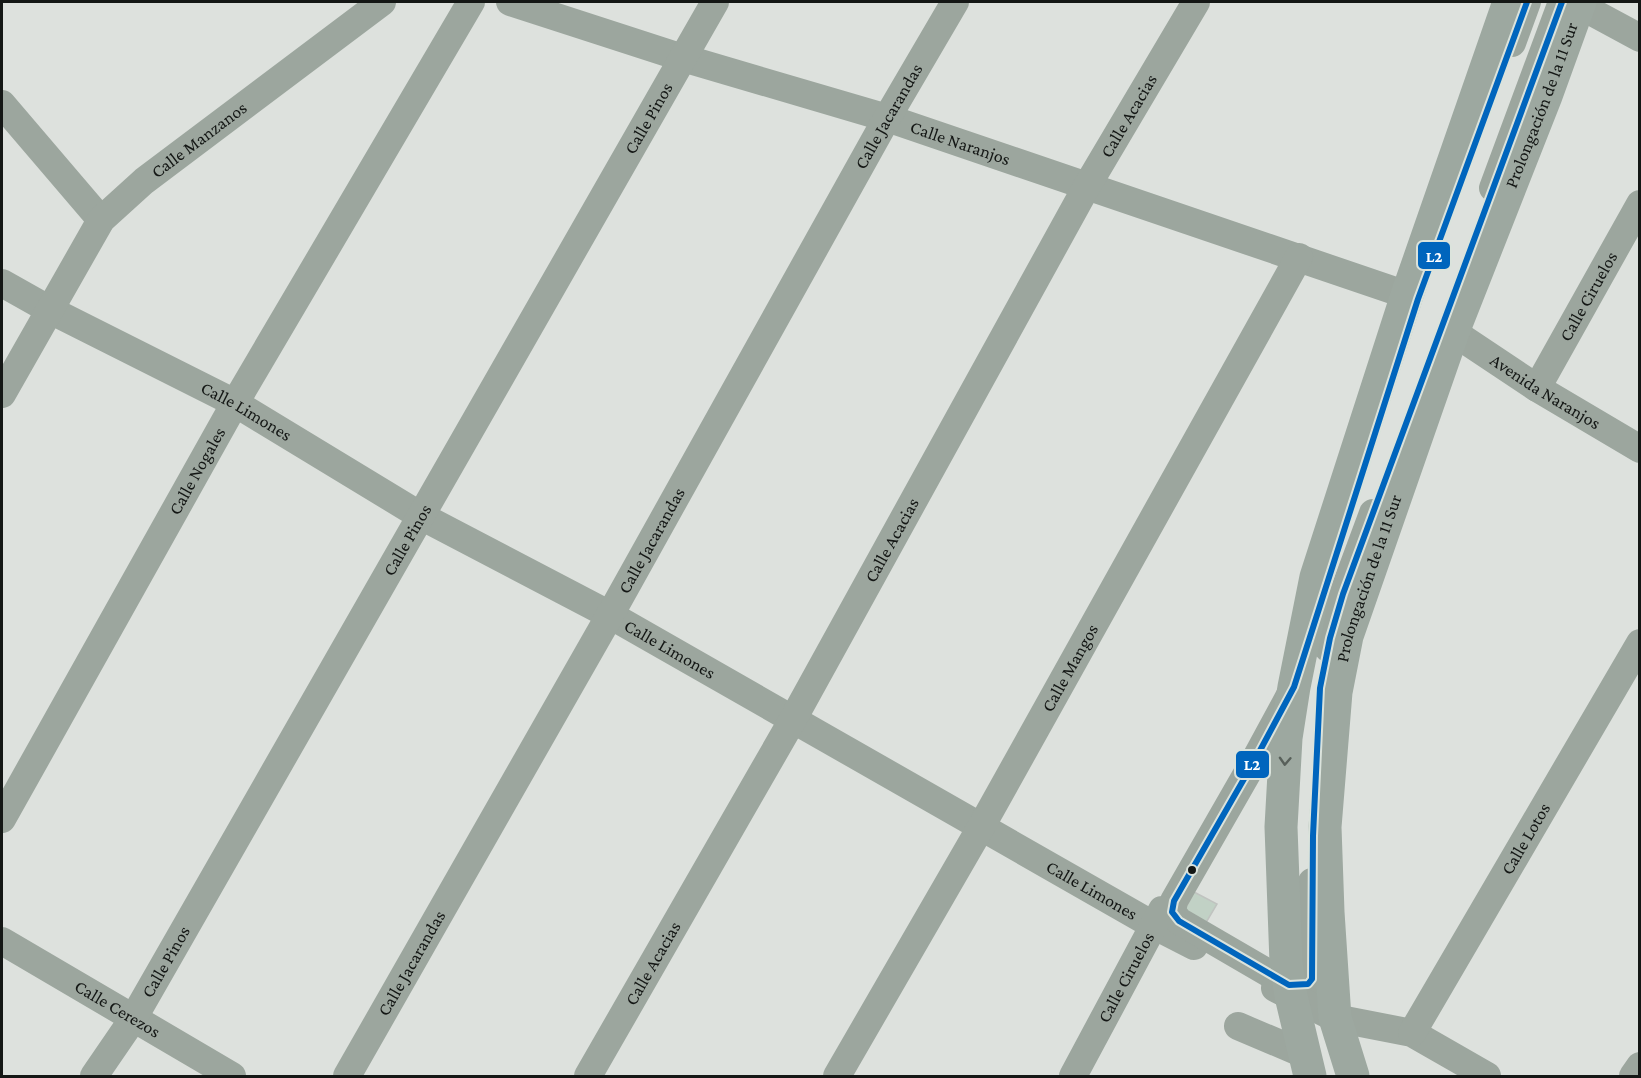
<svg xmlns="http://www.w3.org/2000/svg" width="1641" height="1078" font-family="'Crimson Pro',serif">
  <rect width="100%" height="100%" fill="#dde1dd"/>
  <polygon fill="#c1d1c5" stroke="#c0c3c0" stroke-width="1.5" points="1194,892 1217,904 1204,926 1182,915"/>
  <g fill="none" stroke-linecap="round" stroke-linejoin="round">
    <g stroke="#9ca69e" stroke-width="28">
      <path id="s1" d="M510,2L683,58L887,118L1407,295"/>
      <polyline points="1579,5 1640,38"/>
      <polyline points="1512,43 1527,2"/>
      <polyline points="2,104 101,220"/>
      <polyline points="1493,188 1562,2"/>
      <path id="s2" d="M2,283L50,310L235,403L421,516L610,615L1153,925L1194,946"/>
      <path id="s3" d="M1453,332L1537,388L1640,449"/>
      <path id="s4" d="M1537,388L1640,204"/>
      <path id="s5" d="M2,394L101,220L144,181L382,2"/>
      <polyline points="1328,648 1343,594 1373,513"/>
      <polyline points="1289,697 1256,758 1174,901 1172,912 1179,921 1289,985 1308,984 1312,979 1312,882"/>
      <path id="s6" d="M2,819L235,403L471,2"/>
      <path id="s7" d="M2,941L232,1076"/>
      <polyline points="1275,988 1335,1018 1412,1033 1487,1076"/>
      <polyline points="1238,1026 1304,1054"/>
      <path id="s8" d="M1412,1033L1640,643"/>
      <path id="s9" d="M94,1076L133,1019L715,2"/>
      <path id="s10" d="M347,1076L610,615L887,118L955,2"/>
      <path id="s11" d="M588,1076L792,721L1087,186L1196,2"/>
      <path id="s12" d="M837,1076L981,827L1299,257"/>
      <path id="s13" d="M1073,1076L1162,910"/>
      <polyline points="1633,1076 1640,1066"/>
    </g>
    <g stroke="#9da8a0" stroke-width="33">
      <polyline points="1310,1076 1291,996 1286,963 1281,827 1286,738 1294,687 1316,577 1407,295 1509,2"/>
      <path id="s14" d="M1353,1076L1335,1018L1328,912L1325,827L1336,692L1347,636L1453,332L1546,96L1580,2"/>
    </g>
    <defs>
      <polyline id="bus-1" points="1527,2 1418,299 1294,687 1256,758 1174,901 1172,912 1179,921 1289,985 1308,984 1312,979 1313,836 1320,688 1330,638 1343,594 1562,2"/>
    </defs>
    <use href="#bus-1" stroke="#dbe3dc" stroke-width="10"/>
    <use href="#bus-1" stroke="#0065bd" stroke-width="6"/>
  </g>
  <defs><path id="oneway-chevron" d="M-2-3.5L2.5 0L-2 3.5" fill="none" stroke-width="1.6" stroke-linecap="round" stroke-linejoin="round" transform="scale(1.5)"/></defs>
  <use stroke="#58605a" href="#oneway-chevron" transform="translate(1285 761) rotate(93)"/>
  <circle fill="#141715" stroke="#dbe3dc" stroke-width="2" cx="1192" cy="870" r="5"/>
  <g text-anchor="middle" stroke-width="4.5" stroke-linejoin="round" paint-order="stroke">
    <g font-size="18" fill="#141715" stroke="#dbe3dc">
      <text dy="6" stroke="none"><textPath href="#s14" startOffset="1010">Prolongación de la 11 Sur</textPath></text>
      <text dy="6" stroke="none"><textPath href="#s10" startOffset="1102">Calle Jacarandas</textPath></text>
      <text dy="6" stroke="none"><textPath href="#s11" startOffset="1102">Calle Acacias</textPath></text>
      <text dy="6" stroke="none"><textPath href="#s9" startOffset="1107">Calle Pinos</textPath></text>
      <text dy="6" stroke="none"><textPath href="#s5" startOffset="327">Calle Manzanos</textPath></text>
      <text dy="6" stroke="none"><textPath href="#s1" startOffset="472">Calle Naranjos</textPath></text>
      <text dy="6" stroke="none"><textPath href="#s4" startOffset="105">Calle Ciruelos</textPath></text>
      <text dy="6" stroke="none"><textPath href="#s3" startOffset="110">Avenida Naranjos</textPath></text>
      <text dy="6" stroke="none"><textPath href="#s2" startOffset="276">Calle Limones</textPath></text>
      <text dy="6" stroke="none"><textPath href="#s6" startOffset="399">Calle Nogales</textPath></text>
      <text dy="6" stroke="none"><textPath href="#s11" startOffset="616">Calle Acacias</textPath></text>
      <text dy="6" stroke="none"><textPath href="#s10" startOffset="616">Calle Jacarandas</textPath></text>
      <text dy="6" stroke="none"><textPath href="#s9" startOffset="621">Calle Pinos</textPath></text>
      <text dy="6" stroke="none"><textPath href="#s14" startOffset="506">Prolongación de la 11 Sur</textPath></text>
      <text dy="6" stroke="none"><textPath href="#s2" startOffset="762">Calle Limones</textPath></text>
      <text dy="6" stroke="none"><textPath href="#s12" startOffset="470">Calle Mangos</textPath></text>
      <text dy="6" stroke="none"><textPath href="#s8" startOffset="225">Calle Lotos</textPath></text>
      <text dy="6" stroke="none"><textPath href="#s2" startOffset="1248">Calle Limones</textPath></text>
      <text dy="6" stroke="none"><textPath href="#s9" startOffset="135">Calle Pinos</textPath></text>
      <text dy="6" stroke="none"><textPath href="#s10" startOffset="130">Calle Jacarandas</textPath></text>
      <text dy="6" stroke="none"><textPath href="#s11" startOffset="130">Calle Acacias</textPath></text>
      <text dy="6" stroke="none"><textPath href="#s13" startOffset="112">Calle Ciruelos</textPath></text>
      <text dy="6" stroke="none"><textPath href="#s7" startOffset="134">Calle Cerezos</textPath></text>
    </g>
  </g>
  <g stroke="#dbe3dc" stroke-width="2">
    <rect x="1417" y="241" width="34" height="29" rx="6" fill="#0065bd"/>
    <rect x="1235" y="750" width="35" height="29" rx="6" fill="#0065bd"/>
  </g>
  <g font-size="16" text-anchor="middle" font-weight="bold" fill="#fff">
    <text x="1434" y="262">L2</text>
    <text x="1252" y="770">L2</text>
  </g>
  <rect width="1641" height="1078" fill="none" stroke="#141715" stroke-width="6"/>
</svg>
